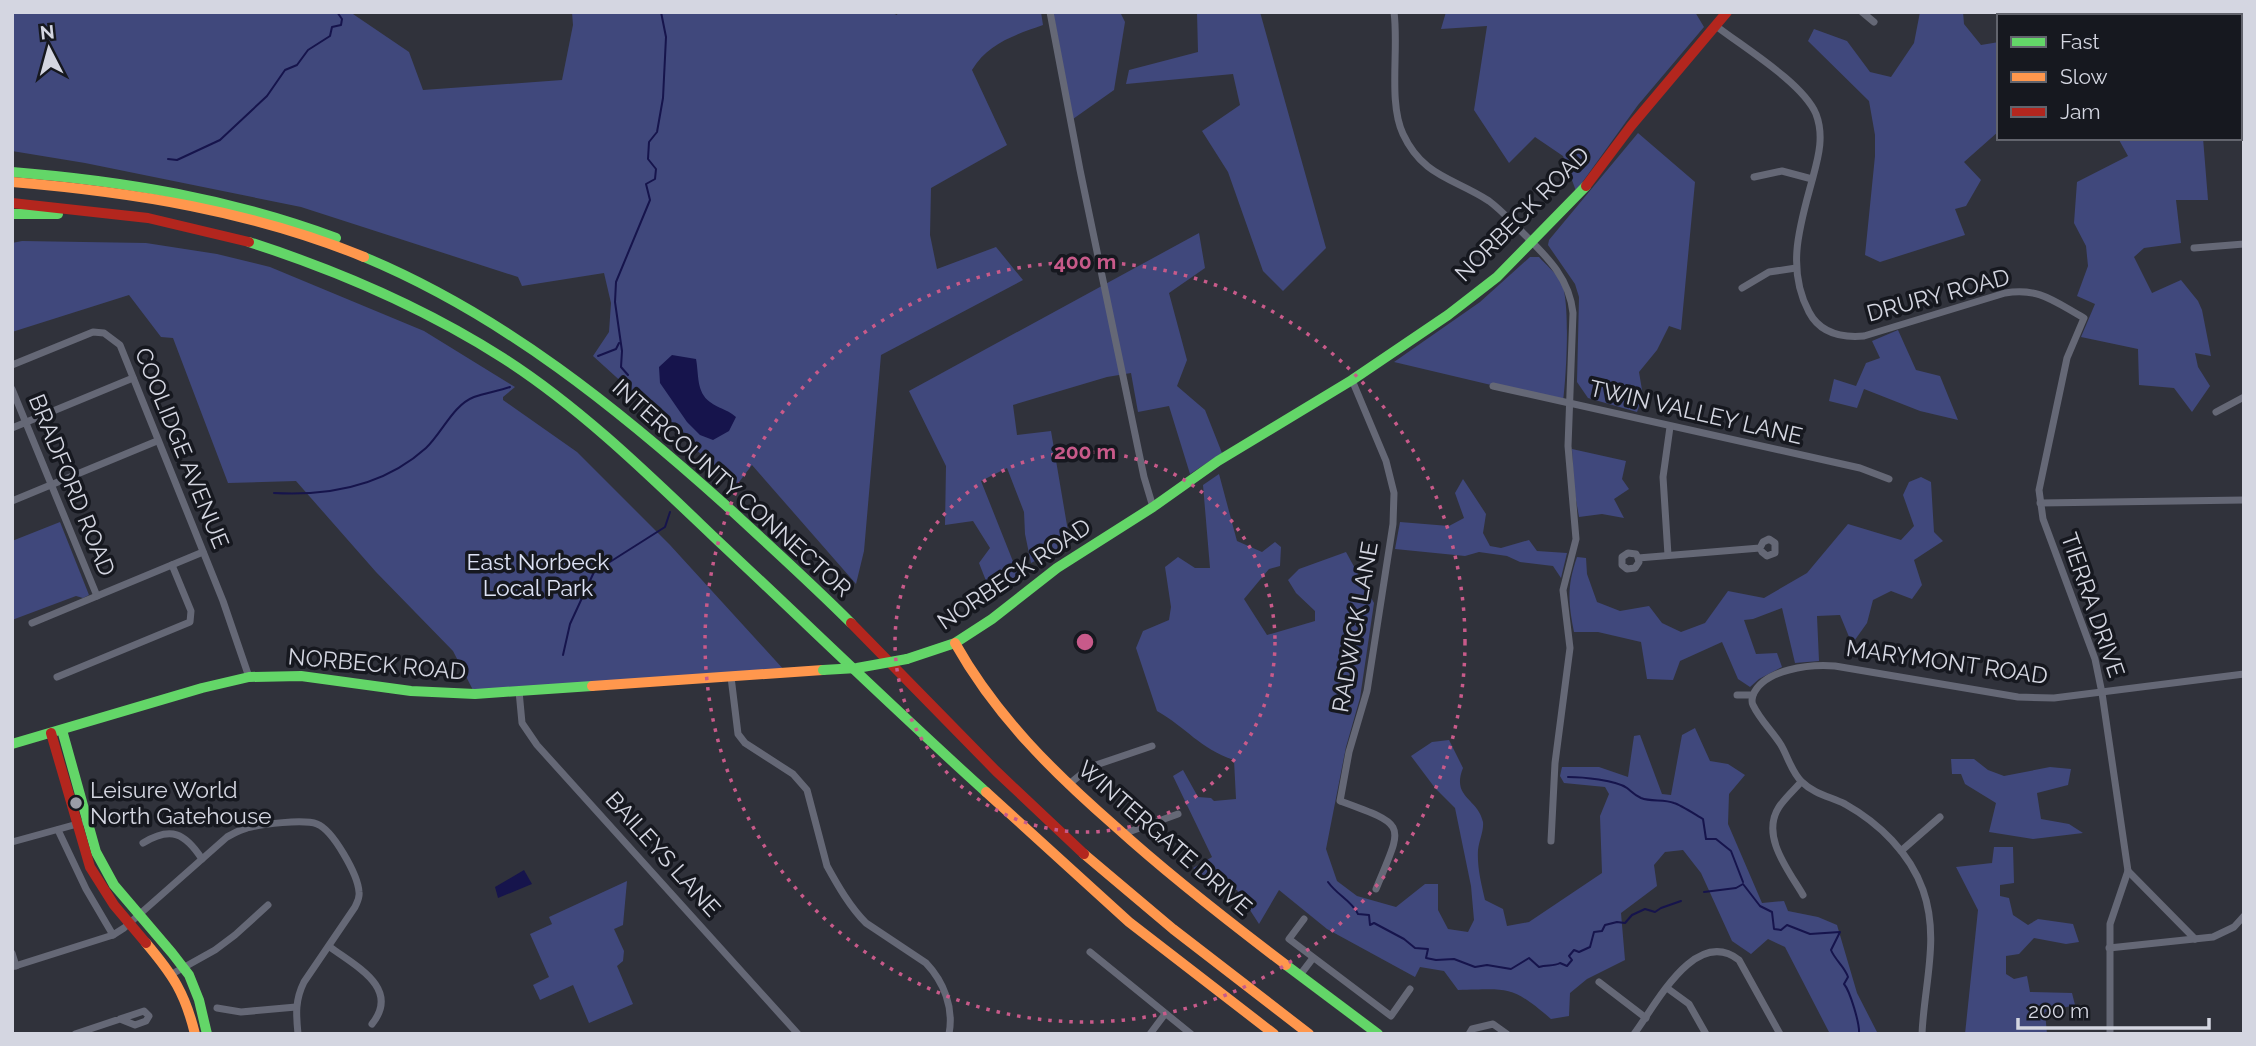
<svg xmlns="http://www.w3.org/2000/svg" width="2256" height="1046" font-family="Raleway,sans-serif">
  <rect width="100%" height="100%" fill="#30323b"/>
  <g fill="#40487c">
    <path d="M12,12H350L409,52L423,90L562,80L573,25L572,12H889L897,15L898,12H1041L1043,25C1015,35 988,43 972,70L1007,145L931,188L930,235L937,269L996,247L1023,280L881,355L864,551L856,584L752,465L736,486L593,356L609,332L611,303L604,273L522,286L518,277L301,207L85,163L12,151Z"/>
    <polygon points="1053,12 1120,12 1125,22 1114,90 1073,119"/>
    <polygon points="1197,12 1260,12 1326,248 1283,291 1263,271 1228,172 1202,131 1240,105 1233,74 1126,84 1129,70 1198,52"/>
    <polygon points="1446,12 1695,12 1704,27 1638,105 1576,191 1563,156 1535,137 1509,163 1474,110 1487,26 1441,29"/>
    <polygon points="1920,12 1963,12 1964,24 1981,45 1999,42 1999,131 1964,162 1981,180 1966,206 1955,209 1965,235 1880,262 1865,255 1875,156 1875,135 1869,101 1808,41 1814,29 1847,41 1870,72 1891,77 1914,43"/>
    <polygon points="2051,12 2151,12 2152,16 2052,16"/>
    <polygon points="1638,133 1695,182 1681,330 1669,326 1657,350 1639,372 1643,396 1637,412 1588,398 1577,382 1579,297 1575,284 1548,245 1549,240"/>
    <polygon points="2118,138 2203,138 2208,200 2176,200 2181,243 2144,248 2134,257 2152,293 2181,280 2198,301 2202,310 2211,356 2195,353 2198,367 2210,386 2192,412 2174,388 2139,385 2138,349 2081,337 2095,304 2077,296 2088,266 2086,246 2074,223 2077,182 2128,156"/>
    <polygon points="1199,233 1205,268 1169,293 1187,360 1177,386 1205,410 1222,453 1190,474 1169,406 1138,412 1131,373 1107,377 1013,405 1017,435 1051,431 1070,543 1031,563 1025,534 1024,512 1007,468 981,481 1018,574 992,596 979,563 990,548 973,521 945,525 946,466 909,391"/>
    <polygon points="22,241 146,243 217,254 270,267 424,331 515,387 503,397 503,400 577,452 670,545 785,671 475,694 453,651 376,572 296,481 228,483 173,338 161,337 129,295 12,332 12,243"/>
    <path d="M1530,257H1539C1545,264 1556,273 1561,281C1571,301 1566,379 1563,402L1394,362L1480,302Z"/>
    <polygon points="1898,330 1916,370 1940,376 1958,420 1920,411 1864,389 1857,408 1829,401 1834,379 1856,386 1866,363 1880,358 1872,341"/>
    <polygon points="1572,449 1626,461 1622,479 1629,489 1614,499 1624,518 1602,514 1579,517 1574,489"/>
    <path d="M1219,474L1237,541L1262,552L1275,542L1281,547L1280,566L1269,569L1244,599L1267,635L1315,621V611L1296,593L1288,580L1299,569L1346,552L1374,603L1360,698L1346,747L1326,849L1337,881L1357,896L1396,907L1425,884H1438V910L1448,929L1468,932L1474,920L1471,886L1455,808L1435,788L1411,756L1432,742L1449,740L1463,768C1451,798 1478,798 1483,822C1484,830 1479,841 1478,850C1477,867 1481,883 1485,900L1503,909L1507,926L1529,922L1602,873L1600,816L1609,794L1605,787L1564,783L1560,776L1562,767H1599L1628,777L1634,736L1640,735L1662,794L1671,795L1682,735L1695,728L1710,761L1728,764L1745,775L1729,794L1728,824L1762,903L1784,901L1788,911L1818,917L1837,925L1857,993L1878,1034H1830L1785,947L1768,939L1751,954L1732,941L1701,873L1683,850L1665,852L1654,865L1657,886L1621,913L1625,960L1587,979L1570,993L1569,1016L1551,1019C1511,985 1510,989 1458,990L1444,971L1420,967L1415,977L1327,929L1279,890L1259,924L1237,890L1213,885L1193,868L1212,857L1173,776L1183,770L1198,797L1211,798L1214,801L1236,799L1234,760C1199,748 1187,728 1157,711L1136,648L1143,631L1169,620L1171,607L1165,567L1178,557L1195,568H1210L1203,485Z"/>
    <path d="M1921,477L1931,482L1934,532L1943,541L1914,560L1922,585L1912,599L1891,591L1873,600L1867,623L1852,644L1840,615L1817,616L1819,661L1795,663L1782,608L1753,619L1744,620L1756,654L1777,653L1782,667L1759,679L1750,687L1738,679L1722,642L1680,661L1673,680L1647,679L1641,642L1598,632H1574C1568,602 1567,586 1577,557L1586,558L1587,574L1597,602L1620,611L1649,606L1662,623L1681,632L1705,623L1728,591L1764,598L1807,573L1848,524L1901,540L1914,526L1903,495L1909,482Z"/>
    <polygon points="1463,479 1486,514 1483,533 1490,546 1501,548 1529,540 1537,551 1567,553 1561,578 1553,566 1520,562 1507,556 1479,552 1465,556 1395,549 1400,522 1449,526 1464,518 1455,493"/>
    <polygon points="60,522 89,595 83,598 76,596 12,620 12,541"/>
    <polygon points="1951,759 1974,759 1988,770 2004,776 2050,767 2071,769 2068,785 2037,793 2041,819 2069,824 2083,833 2033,839 1989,832 1996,803 1965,784 1961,774 1952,774"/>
    <polygon points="1994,847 2013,847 2014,883 2000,885 2000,896 2009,898 2013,915 2028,925 2038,919 2073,924 2079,942 2066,944 2034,938 2019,954 2006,956 2006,974 2014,979 2027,976 2030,992 2072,993 2075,1005 2045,1012 2047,1034 1965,1034 1978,910 1956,867 1992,863"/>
    <polygon points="627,881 623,925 614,929 624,951 623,961 617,966 633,1004 589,1023 573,985 540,1000 533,985 549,977 530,934 552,924 549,917"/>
  </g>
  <g fill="#16144c">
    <path d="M672,355L696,359C699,374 696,392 710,402C719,409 725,408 736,417L729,431L713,440L700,435L687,422L660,383L659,367Z"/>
    <polygon points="524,870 532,884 498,898 495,887"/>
  </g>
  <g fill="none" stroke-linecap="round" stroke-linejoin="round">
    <g stroke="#16144c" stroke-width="2">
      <polyline points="168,159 177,160 220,140 267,96 285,70 297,65 308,50 330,36 332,27 341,25 342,19 337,12"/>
      <polyline points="598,356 616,349 619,343"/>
      <polyline points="628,375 621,367 622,351 615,302 616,282 650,200 646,184 655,179 656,169 648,159 649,142 657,132 663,98 666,37 661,12"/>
      <path d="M274,493C329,496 384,486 426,448C442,433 453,405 474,397C485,393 499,391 510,387"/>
      <polyline points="563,655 570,624 594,572 665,527 670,512"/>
      <path d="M1568,777C1582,777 1616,780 1627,788C1632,792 1634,795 1641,798C1651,802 1664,799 1674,803C1681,805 1696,815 1703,819L1706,839H1716L1731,851L1743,882"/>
      <path d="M1328,882C1338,896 1351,900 1358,914L1369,915L1370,925L1374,923L1404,939L1415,948L1428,949L1426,958L1436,960L1454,959L1475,967L1487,965L1511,969L1529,958L1539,967C1547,964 1553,967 1560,963L1567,966L1572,960L1569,956L1574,950L1579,952L1590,947L1594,932L1602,931L1605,925L1617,922L1625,923L1632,915L1645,909L1655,912L1661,908L1681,901"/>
      <path d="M1704,892L1736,888L1743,884L1760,906L1772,912L1774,929L1781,930L1787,925L1810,934L1840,932L1831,950C1835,960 1845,967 1848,977L1844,984C1850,991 1860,1024 1859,1034"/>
    </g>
    <g stroke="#656876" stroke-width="7">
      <polyline points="1050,12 1080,170 1144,477 1153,507"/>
      <path d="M1394,12C1399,49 1388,102 1403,134C1423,177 1454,178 1489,201C1500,209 1510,220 1520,230C1545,255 1569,276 1573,313L1568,446L1576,539L1563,590L1570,648L1555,763L1551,841"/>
      <polyline points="1862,12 1874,22"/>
      <polyline points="2044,12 2045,16"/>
      <polyline points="2204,12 2204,16"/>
      <path d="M1716,26C1743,47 1803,83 1816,114C1824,135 1819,155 1813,177C1801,222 1785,267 1809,312C1820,333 1841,338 1864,336L2005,293C2039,287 2055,302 2084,318L2067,358L2039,490L2043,519L2095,659L2102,693L2128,871L2110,924V1034"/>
      <polyline points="2240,111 2244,115"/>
      <polyline points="1754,177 1782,171 1812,179"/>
      <polyline points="2194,248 2244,244"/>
      <polyline points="1742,288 1769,272 1796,268"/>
      <polyline points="12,365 93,332 104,333 120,345 223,601 249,677"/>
      <path d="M1352,380L1386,461L1394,493L1393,524L1367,691L1349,752L1340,801C1409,826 1403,823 1376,889"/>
      <polyline points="1493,386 1860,468 1889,479"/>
      <polyline points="12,389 97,596"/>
      <polyline points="2216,412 2244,397"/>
      <polyline points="12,428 133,378"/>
      <polyline points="12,501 157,441"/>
      <polyline points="2040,503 2244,500"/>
      <polyline points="1668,555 1663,477 1670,427"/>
      <polyline points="1638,558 1639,562 1635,568 1627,569 1622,565 1622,557 1628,553 1636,554 1638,558 1760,548 1762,552 1767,556 1775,553 1775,543 1769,539 1763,542 1760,548"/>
      <polyline points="32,623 203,552"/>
      <polyline points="57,677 190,622 191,611 172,565"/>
      <path d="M731,677L738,734L745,743L793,774L807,790L827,866C838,886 850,907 866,923L926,963C944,982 954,1008 949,1034"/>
      <polyline points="519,691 522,723 537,745 798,1034"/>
      <path d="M1737,695H1753C1764,669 1810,664 1835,666L2018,697L2054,698L2244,674"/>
      <path d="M1753,695C1752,700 1751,701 1753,705C1760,720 1773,732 1781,745C1788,757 1792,773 1802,782C1814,794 1831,797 1845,804C1879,823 1910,853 1923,890C1940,938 1924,985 1922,1034"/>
      <path d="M1801,782C1794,790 1785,798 1779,807C1760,836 1789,871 1803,895"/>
      <polyline points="1068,785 1090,767 1152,746"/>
      <polyline points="58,830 86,889 113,935"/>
      <polyline points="1123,834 1178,814"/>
      <polyline points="12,842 81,823"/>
      <path d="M143,843C171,826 185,833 202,859"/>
      <polyline points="1901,851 1940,817"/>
      <polyline points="2128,871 2195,939"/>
      <polyline points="1304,919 1289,939 1391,1016 1410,989"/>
      <path d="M330,947C355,966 401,988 372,1024"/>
      <polyline points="2109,948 2213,937 2234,927 2244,916"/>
      <polyline points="1090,952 1191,1034"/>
      <polyline points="12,953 16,966"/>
      <path d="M12,967L113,935L124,928L227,837C233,834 239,830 247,828C261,824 304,819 317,824C333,830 358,875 359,892C360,898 357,902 355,907L304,982C295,1000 296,1014 298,1034"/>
      <polyline points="172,974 215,950 235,935 268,905"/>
      <polyline points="1300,975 1313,958"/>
      <polyline points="1599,982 1646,1018"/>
      <polyline points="1667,988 1689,1004 1706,1034"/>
      <polyline points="217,1008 241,1012 296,1007"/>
      <polyline points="75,1034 144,1011 149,1016 146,1021 135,1025 120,1019"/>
      <polyline points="1150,1034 1165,1014"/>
      <polyline points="1469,1034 1472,1029 1493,1024 1507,1034"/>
      <path d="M1634,1034C1656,1005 1695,926 1739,960L1780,1034"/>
    </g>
    <g stroke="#63d668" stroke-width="10">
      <path d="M12,172C124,181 231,199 336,238"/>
      <polyline points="12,214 58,214"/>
      <path d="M249,242C339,271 423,307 503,358C581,408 649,475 716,539C806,623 894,709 986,792"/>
      <path d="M364,257C503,315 620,410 731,510C771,547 812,584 851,623"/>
      <polyline points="907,659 955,643 992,619 1057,568 1153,507 1218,461 1352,380 1448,315 1497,277 1586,186"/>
      <polyline points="62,730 96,852 114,885 172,953 189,975 199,1000 207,1034"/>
      <polyline points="12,744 202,688 249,677 301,676 411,691 475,694 592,686"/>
      <polyline points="1286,965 1378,1034"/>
    </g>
    <g stroke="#ff974d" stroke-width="10">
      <path d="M12,182C132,192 252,211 364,257"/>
      <path d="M955,643C996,716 1053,772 1116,827C1170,876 1228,921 1286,965"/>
      <polyline points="592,686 823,670"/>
      <polyline points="986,792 1129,922 1274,1034"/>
      <polyline points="1084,854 1173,929 1309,1034"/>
      <path d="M146,943C173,975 185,993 195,1034"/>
    </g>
    <g stroke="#b3261e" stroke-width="10">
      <polyline points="1586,186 1631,126 1727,12"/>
      <polyline points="12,203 148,218 249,242"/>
      <polyline points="851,623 996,771 1084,854"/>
      <polyline points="51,733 90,867 114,905 146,943"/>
    </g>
    <polyline stroke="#63d668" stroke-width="10" points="823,670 857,668 907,659"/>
  </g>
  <g fill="none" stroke="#c85a8a" stroke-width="3.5" stroke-dasharray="3.5 7">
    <circle cx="1085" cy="642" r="190"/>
    <circle cx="1085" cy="642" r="380"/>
  </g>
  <circle fill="#9b9da7" stroke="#16181f" stroke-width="2.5" cx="76" cy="803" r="7"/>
  <g text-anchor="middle" stroke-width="7" stroke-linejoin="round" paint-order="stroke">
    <g font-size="23" fill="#d4d6e1" stroke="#16181f">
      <text transform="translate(1522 214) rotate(-45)" y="8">NORBECK ROAD</text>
      <text transform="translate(1938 295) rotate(-15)" y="8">DRURY ROAD</text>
      <text transform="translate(1696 412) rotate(13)" y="8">TWIN VALLEY LANE</text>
      <text transform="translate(182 448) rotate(68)" y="8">COOLIDGE AVENUE</text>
      <text transform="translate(72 485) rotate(68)" y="8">BRADFORD ROAD</text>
      <text transform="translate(732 488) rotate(42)" y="8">INTERCOUNTY CONNECTOR</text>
      <text transform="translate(1014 574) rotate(-34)" y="8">NORBECK ROAD</text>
      <text transform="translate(2093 605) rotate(71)" y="8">TIERRA DRIVE</text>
      <text transform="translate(1355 627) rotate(-80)" y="8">RADWICK LANE</text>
      <text transform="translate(1947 662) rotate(8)" y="8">MARYMONT ROAD</text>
      <text transform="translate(377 664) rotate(5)" y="8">NORBECK ROAD</text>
      <text transform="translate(1165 838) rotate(41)" y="8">WINTERGATE DRIVE</text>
      <text transform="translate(663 854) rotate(48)" y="8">BAILEYS LANE</text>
    </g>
    <g font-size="23" fill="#dde2f5" stroke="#16181f">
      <text x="538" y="570">East Norbeck<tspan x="538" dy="26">Local Park</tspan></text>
    </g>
    <g font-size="23" fill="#d4d6e1" stroke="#16181f" text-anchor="start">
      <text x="90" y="798">Leisure World<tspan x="90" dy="26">North Gatehouse</tspan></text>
    </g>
  </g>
  <circle cx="1085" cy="642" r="10" fill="#c85a8a" stroke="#16181f" stroke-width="3.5"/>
  <g font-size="21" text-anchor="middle" font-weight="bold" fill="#c85a8a" stroke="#16181f" stroke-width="7" stroke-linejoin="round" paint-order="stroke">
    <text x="1085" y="269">400 m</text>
    <text x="1085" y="459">200 m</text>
  </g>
  <rect width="2256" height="1046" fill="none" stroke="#d4d6e1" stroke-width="28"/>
  <rect x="1997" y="14" width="245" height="126" fill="#16181f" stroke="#62646d" stroke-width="2"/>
  <rect x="2011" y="37" width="35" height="10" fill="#63d668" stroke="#62646d" stroke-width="2"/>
  <text x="2060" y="49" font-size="21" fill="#d4d6e1">Fast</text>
  <rect x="2011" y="72" width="35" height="10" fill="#ff974d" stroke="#62646d" stroke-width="2"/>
  <text x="2060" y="84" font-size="21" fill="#d4d6e1">Slow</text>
  <rect x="2011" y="107" width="35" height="10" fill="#b3261e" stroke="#62646d" stroke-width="2"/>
  <text x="2060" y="119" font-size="21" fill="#d4d6e1">Jam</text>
  <g transform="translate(49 49) rotate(354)" stroke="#16181f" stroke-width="5" paint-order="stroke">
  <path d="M0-5L12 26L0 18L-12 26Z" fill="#d4d6e1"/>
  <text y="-10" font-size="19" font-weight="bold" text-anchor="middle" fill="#d4d6e1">N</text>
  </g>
  <path d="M2018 1018v10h191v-10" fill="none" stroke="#d4d6e1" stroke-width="3.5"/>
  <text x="2028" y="1018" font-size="21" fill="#d4d6e1" stroke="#16181f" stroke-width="5" paint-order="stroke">200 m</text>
</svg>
